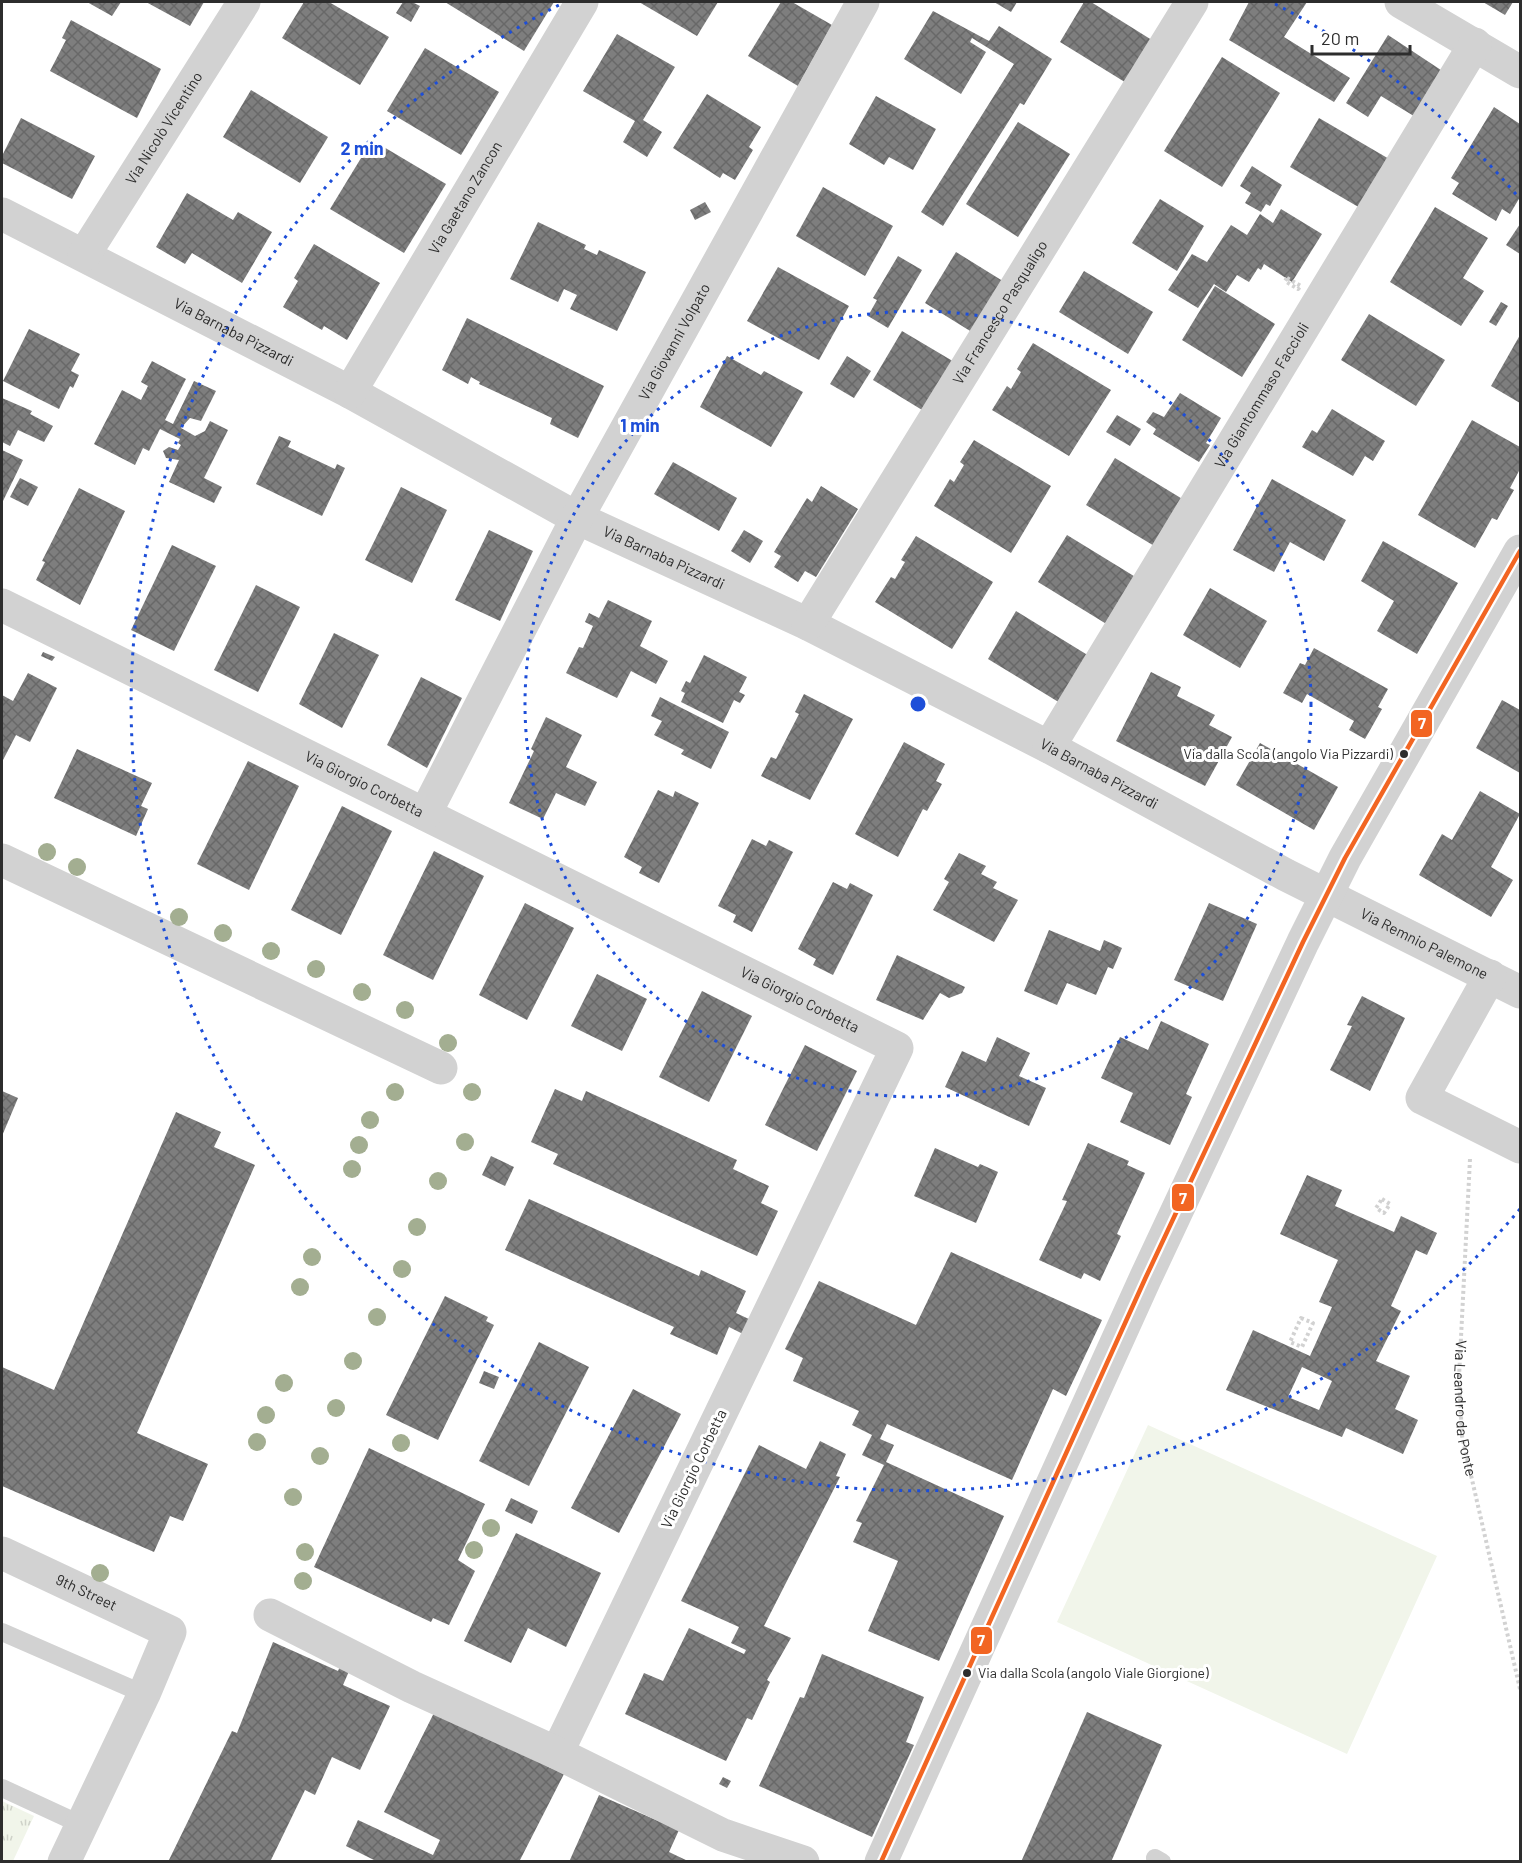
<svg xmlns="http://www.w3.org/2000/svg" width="1522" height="1863" font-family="Barlow,sans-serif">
  <defs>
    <pattern id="grass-tufts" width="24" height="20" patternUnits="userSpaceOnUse" patternTransform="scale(1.5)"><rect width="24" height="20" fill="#f1f5ea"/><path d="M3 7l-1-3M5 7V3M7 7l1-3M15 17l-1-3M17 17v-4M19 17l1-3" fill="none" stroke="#cfd2c9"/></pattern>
    <pattern id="building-cross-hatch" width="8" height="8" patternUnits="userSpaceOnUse" patternTransform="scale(1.5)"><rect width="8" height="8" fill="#7e7e7e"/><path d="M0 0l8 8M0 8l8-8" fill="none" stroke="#686868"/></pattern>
  </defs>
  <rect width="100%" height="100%" fill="#fff"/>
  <polygon fill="url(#grass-tufts)" points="2,1801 34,1816 13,1861 2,1861"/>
  <polygon fill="#f1f5ea" points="1148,1425 1437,1556 1347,1754 1057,1622"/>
  <g fill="url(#building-cross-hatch)" fill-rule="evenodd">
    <polygon points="87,2 121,2 112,16"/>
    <polygon points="146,2 204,2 190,26"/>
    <polygon points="304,2 329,2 389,37 360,85 282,38"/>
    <polygon points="403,2 412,2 420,6 411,22 396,13"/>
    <polygon points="445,2 554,2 524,51"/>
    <polygon points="639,2 718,2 697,36"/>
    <polygon points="781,2 792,2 832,25 798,86 748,56"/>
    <polygon points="994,2 1017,2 1011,12"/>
    <polygon points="1084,2 1091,2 1155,42 1128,84 1060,42"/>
    <polygon points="1249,2 1307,2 1284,37 1350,78 1334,102 1229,40"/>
    <polygon points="1483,2 1513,2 1505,15"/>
    <polygon points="933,11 989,41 999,26 1052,59 1024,105 1020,103 943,226 921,212 1014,64 972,38 970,42 986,52 961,94 904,59"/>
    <polygon points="71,20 161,69 137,118 50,71 66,40 62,38"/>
    <polygon points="617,34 675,67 643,120 662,132 647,157 623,142 635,121 583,91"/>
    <polygon points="1388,35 1450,76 1422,121 1381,96 1368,117 1346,103"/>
    <polygon points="425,48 499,92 461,155 387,111"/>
    <polygon points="1222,57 1280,93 1222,187 1164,151"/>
    <polygon points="251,90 328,137 300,183 223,137"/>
    <polygon points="707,94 761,127 749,147 753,150 735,180 723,173 720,178 673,148"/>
    <polygon points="876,96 936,129 913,170 889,157 884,165 849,144"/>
    <polygon points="1494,107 1520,124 1520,197 1510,214 1502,209 1496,221 1452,194 1459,183 1451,178"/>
    <polygon points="21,118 95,156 72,199 2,163 2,156"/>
    <polygon points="1319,118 1396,163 1367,212 1290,167"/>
    <polygon points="1018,122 1070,154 1018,237 966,204"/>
    <polygon points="372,140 446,184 404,253 330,209"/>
    <polygon points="1252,166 1282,185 1270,206 1266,204 1261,212 1245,203 1251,193 1240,186"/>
    <polygon points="823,187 893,226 865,276 796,236"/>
    <polygon points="187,193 233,220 238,212 272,232 242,283 192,253 185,264 156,247"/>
    <polygon points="1160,199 1204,226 1177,271 1132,243"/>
    <polygon points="705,202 711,212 695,220 690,210"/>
    <polygon points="1435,207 1488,238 1463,278 1484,291 1461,326 1390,282"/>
    <polygon points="1281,209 1322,234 1292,282 1264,264 1261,270 1258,268 1249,282 1237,275 1226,292 1214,284 1198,308 1168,290 1192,254 1207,262 1231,225 1247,235 1260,214 1273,223"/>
    <polygon points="538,222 586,245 584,249 597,255 599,250 646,272 617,331 570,309 577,295 564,289 558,302 510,279"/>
    <polygon points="1520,224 1520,254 1506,245"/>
    <polygon points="314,244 380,283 347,340 324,326 322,330 283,307 298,281 294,278"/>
    <polygon points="956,252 1006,283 975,334 925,303"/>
    <polygon points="898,256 922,270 888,328 868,316 877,300 873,298"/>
    <polygon points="778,267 849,306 819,360 747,321"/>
    <polygon points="1084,271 1153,312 1128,354 1059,312"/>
    <polygon points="1215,286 1275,324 1242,377 1182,340"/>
    <polygon points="1501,302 1508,306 1496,326 1489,322"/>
    <polygon points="1369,314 1445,360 1416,406 1341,360"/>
    <polygon points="467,318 604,386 578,438 550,424 552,418 479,384 480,382 471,377 468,384 442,370"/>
    <polygon points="29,329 80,354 71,371 79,375 73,388 70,386 59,409 3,381"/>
    <polygon points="902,331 956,363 927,413 873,380"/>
    <polygon points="1520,335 1520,403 1491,386"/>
    <polygon points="1033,343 1111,390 1069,456 992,410 1007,386 1011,389 1021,372 1017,369"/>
    <polygon points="727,356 761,375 764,371 803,392 771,447 700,407"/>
    <polygon points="847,356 871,371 854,398 830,384"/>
    <polygon points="152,361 186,379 165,420 173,424 194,381 216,391 201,421 190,418 181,428 195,436 205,431 210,421 228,430 204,478 222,487 214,503 169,482 179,460 166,458 163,451 169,447 178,450 181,445 178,443 180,439 160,429 149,451 143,448 135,465 94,444 122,390 141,400 148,386 141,382"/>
    <polygon points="1180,393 1221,418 1206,443 1210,445 1199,462 1153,434 1156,429 1146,422 1153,412 1164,417"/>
    <polygon points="2,398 32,411 30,414 53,426 44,442 18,430 10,446 2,442"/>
    <polygon points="1332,409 1385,441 1373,461 1365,456 1353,476 1302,447 1312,430 1317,433"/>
    <polygon points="1117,415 1141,429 1130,446 1106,432"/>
    <polygon points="1472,420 1520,447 1520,469 1510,488 1514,490 1497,520 1492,518 1475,548 1418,515"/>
    <polygon points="279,436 291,441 288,447 335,469 337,464 345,468 322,516 256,484"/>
    <polygon points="974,440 1051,486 1011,553 934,506 950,479 954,482 964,465 960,462"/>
    <polygon points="2,450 23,460 2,503"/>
    <polygon points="1115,458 1189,503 1161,550 1086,505"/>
    <polygon points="673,462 737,498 719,531 654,494"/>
    <polygon points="20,478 38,487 28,506 10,497"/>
    <polygon points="1272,479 1346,520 1324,561 1290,542 1274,572 1233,550"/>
    <polygon points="821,486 858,509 816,577 805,571 798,582 774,567 781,556 774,552 807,498 812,502"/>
    <polygon points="401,487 447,510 412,583 365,560"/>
    <polygon points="79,488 125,511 80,605 36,580 45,562 42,561"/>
    <polygon points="489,530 533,551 500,621 455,600"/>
    <polygon points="744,530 763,541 750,563 731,551"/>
    <polygon points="1067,535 1142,581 1113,628 1038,582"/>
    <polygon points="916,536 993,582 952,649 875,602 891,577 895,579 905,562 901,560"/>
    <polygon points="1383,541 1458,583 1417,654 1377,631 1394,601 1361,581"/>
    <polygon points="172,545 216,566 174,651 131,630"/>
    <polygon points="256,585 300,607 258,692 214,670"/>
    <polygon points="1210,588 1267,621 1240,668 1183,635"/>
    <polygon points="608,600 652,621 640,646 668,661 656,684 631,671 617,698 566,673 579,647 583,648 593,626 585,622 589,613 599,618"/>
    <polygon points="1016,611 1094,659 1065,706 988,659"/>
    <polygon points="334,633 379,655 342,728 299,704"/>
    <polygon points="1314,648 1388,689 1378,707 1382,709 1365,739 1349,730 1354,721 1307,694 1302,703 1283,693 1300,663 1305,665"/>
    <polygon points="43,652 55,657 52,661 41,656"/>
    <polygon points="704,655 747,677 739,692 745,695 740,703 734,700 723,723 681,702 685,693 681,691 686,681 690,683"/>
    <polygon points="1151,672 1181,687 1177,696 1215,715 1209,725 1232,737 1205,786 1116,741"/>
    <polygon points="28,673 57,688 30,742 16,735 3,760 2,695 13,701"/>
    <polygon points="421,677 462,698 427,768 387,745"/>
    <polygon points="804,694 853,719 810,800 761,776 771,757 776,759 799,714 795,712"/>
    <polygon points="660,697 729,732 711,769 681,754 684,750 654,735 662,721 651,716"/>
    <polygon points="1502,700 1520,710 1520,773 1476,748"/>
    <polygon points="546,717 582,735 566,767 597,782 585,806 556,793 543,819 509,803 534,751 531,749"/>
    <polygon points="904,742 945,764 936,781 942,784 927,811 923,809 898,857 855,834"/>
    <polygon points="1260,743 1338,787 1314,830 1236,785"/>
    <polygon points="77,749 152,783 141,806 148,809 136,836 54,798"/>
    <polygon points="248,761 299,786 249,890 197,864"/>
    <polygon points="658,790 673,797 675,791 699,803 659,883 639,873 642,867 624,857"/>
    <polygon points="1480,791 1520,814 1491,867 1513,880 1491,917 1419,875 1442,834 1452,840"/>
    <polygon points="342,806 392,831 341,935 291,910"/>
    <polygon points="752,839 766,846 769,840 793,852 752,932 733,922 736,915 718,906"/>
    <polygon points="434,851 484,876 433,980 383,955"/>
    <polygon points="959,853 986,866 981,874 997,882 993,888 1018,900 994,942 933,910 949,882 944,879"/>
    <polygon points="833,882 847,889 850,883 873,895 833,975 813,965 816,959 798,949"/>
    <polygon points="525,903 574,928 527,1020 479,995"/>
    <polygon points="1209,903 1257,924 1223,1001 1174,980"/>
    <polygon points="1049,930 1100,951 1104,940 1122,948 1113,969 1108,967 1096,995 1067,983 1057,1005 1024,991"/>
    <polygon points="897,955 965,987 962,993 949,998 940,993 923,1020 876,1000"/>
    <polygon points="597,974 647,999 622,1051 571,1026"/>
    <polygon points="702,991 752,1016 709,1102 659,1077"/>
    <polygon points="1362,996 1405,1018 1370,1091 1330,1070 1352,1026 1347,1025"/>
    <polygon points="1161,1021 1209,1044 1186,1094 1192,1097 1170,1145 1120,1122 1133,1093 1101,1078 1120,1037 1148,1050"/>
    <polygon points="997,1037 1030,1053 1019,1076 1046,1088 1029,1126 945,1087 962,1051 986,1062"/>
    <polygon points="805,1045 857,1071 817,1151 765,1125"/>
    <polygon points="555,1089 582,1101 586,1091 737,1160 733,1169 769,1186 761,1203 778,1211 757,1256 553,1164 558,1154 531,1142"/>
    <polygon points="2,1091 18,1098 2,1136"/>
    <polygon points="176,1112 221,1132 214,1147 255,1165 137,1433 208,1464 183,1521 170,1516 154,1552 2,1486 2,1367 54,1390"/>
    <polygon points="1088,1143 1129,1161 1127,1165 1145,1173 1117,1234 1121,1236 1100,1281 1084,1273 1081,1279 1039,1260 1067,1201 1062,1200"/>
    <polygon points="935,1148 978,1167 980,1164 998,1172 976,1223 914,1196"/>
    <polygon points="491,1156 514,1167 505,1186 482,1175"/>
    <path d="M1307,1175L1342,1190L1335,1206L1394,1232L1401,1216L1437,1233L1427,1255L1416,1250L1391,1306L1401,1311L1376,1361L1410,1376L1395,1409L1418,1420L1403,1454L1346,1428L1342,1437L1226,1390L1253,1330L1310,1356L1332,1307L1319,1302L1338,1260L1280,1234ZM1302,1367L1332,1381L1319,1410L1288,1397Z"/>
    <polygon points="529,1199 699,1276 701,1270 746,1291 736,1313 751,1320 745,1335 729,1327 717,1355 670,1334 674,1327 505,1250"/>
    <polygon points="951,1252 1102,1320 1066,1396 1053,1389 1012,1480 887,1424 880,1439 894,1445 886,1462 1004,1516 939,1661 868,1631 898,1561 853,1542 862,1523 856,1521 884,1465 862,1455 872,1435 852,1425 859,1411 793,1381 803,1358 785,1349 819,1281 916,1325"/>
    <polygon points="445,1296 488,1317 486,1321 494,1325 438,1440 386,1415"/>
    <polygon points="539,1342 589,1367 529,1486 479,1461"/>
    <polygon points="484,1371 499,1377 494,1389 479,1383"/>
    <polygon points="633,1389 681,1414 619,1533 571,1508"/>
    <polygon points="820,1441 846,1454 836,1476 840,1477 764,1626 791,1638 767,1680 770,1682 752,1720 747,1718 726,1761 625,1714 644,1673 663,1681 689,1628 744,1654 746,1650 731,1643 739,1627 681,1601 759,1445 806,1469"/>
    <polygon points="369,1448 485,1504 458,1560 475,1571 449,1625 433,1618 431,1622 314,1567"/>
    <polygon points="511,1498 538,1511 532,1524 505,1511"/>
    <polygon points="516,1533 601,1573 566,1647 528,1628 511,1663 464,1641"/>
    <polygon points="273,1642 338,1671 348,1649 357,1653 343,1685 390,1706 360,1770 332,1757 315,1795 305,1790 270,1862 168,1862 232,1731 237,1733"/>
    <polygon points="822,1654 924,1697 906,1742 914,1745 872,1837 759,1786 800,1697 804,1698"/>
    <polygon points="436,1709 565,1772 519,1862 378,1862 346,1846 358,1820 433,1855 440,1840 384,1812"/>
    <polygon points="1087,1712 1162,1745 1111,1862 1021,1862"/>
    <polygon points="723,1777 731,1781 727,1788 719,1784"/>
    <polygon points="599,1795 679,1830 669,1852 690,1862 569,1862"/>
  </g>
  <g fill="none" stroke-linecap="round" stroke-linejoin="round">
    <g stroke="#d2d2d2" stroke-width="4" stroke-dasharray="3 3" stroke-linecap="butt">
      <polygon points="1287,278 1301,286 1298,289 1285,281"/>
      <path id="s1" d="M1470,1159L1459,1377L1462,1436L1520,1689"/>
      <polygon points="1382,1199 1390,1204 1384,1213 1376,1208"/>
      <polygon points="1301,1318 1313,1323 1302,1347 1290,1342"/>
    </g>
    <g stroke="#d2d2d2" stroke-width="18">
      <polyline points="2,1632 144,1694"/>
      <polyline points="2,1788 82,1825"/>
      <polyline points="1155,1858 1162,1862"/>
    </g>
    <g stroke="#d2d2d2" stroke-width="33">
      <polyline points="1401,2 1520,72"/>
      <path id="s2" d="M2,214L350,392L577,518L808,624L1049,747L1286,875L1520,992"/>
      <path id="s3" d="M84,255L244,2"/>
      <path id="s4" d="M350,392L582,2"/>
      <path id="s5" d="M2,605L897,1048L557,1753"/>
      <path id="s6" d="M808,624L1192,2"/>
      <path id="s7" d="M1049,747L1475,44"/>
      <path id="s8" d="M425,814L577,518L863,2"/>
      <polyline points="2,860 441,1068"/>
      <polyline points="1490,976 1422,1098 1520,1147"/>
      <path id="s9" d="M2,1553L170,1632L144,1694L64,1862"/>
      <polyline points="270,1615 412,1687 557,1753 723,1835 803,1862"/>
      <polyline points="881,1862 1145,1279 1303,942 1345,858 1520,551"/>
    </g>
    <defs>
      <polyline id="bus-1" points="881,1862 1145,1279 1303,942 1345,858 1520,551"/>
    </defs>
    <use href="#bus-1" stroke="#fff" stroke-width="9"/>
    <use href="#bus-1" stroke="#f26522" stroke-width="4.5"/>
  </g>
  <g fill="#a3ae91">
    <circle cx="47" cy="852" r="9"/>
    <circle cx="77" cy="867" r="9"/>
    <circle cx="179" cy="917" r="9"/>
    <circle cx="223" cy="933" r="9"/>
    <circle cx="271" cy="951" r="9"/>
    <circle cx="316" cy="969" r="9"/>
    <circle cx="362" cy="992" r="9"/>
    <circle cx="405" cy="1010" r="9"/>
    <circle cx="448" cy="1043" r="9"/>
    <circle cx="395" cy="1092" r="9"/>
    <circle cx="472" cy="1092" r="9"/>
    <circle cx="370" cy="1120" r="9"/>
    <circle cx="465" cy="1142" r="9"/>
    <circle cx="359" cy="1145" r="9"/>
    <circle cx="352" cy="1169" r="9"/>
    <circle cx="438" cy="1181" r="9"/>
    <circle cx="417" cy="1227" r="9"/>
    <circle cx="312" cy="1257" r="9"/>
    <circle cx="402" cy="1269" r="9"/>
    <circle cx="300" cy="1287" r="9"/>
    <circle cx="377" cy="1317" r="9"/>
    <circle cx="353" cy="1361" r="9"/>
    <circle cx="284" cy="1383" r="9"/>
    <circle cx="336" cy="1408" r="9"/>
    <circle cx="266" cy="1415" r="9"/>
    <circle cx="257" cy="1442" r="9"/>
    <circle cx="401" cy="1443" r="9"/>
    <circle cx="320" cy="1456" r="9"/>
    <circle cx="293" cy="1497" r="9"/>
    <circle cx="491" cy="1528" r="9"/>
    <circle cx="474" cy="1550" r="9"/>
    <circle cx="305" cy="1552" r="9"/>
    <circle cx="100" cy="1573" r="9"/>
    <circle cx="303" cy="1581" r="9"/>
  </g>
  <g fill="none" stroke="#1d4ed8" stroke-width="3" stroke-dasharray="3 6">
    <circle cx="918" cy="704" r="393"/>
    <path d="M1520 1209A786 786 0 1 1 561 4M1275 4A786 786 0 0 1 1520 199"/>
  </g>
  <g fill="#2d2d2d" stroke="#fff" stroke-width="2">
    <circle cx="1404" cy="754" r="5"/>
    <circle cx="967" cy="1673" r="5"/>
  </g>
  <g text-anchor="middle" stroke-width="6" stroke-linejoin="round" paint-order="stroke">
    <g font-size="14" fill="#2d2d2d" stroke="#fff" text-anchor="end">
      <text x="1393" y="759">Via dalla Scola (angolo Via Pizzardi)</text>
      <text x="978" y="1678" text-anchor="start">Via dalla Scola (angolo Viale Giorgione)</text>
    </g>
    <g font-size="15" fill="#2d2d2d" stroke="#fff">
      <text dy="5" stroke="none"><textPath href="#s3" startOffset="150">Via Nicolò Vicentino</textPath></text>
      <text dy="5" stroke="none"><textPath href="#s4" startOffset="226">Via Gaetano Zancon</textPath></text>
      <text dy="5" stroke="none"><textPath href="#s6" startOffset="366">Via Francesco Pasqualigo</textPath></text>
      <text dy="5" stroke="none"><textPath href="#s2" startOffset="260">Via Barnaba Pizzardi</textPath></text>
      <text dy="5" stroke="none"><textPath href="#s8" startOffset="534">Via Giovanni Volpato</textPath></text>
      <text dy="5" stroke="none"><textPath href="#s7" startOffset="411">Via Giantommaso Faccioli</textPath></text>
      <text dy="5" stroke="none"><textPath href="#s2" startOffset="746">Via Barnaba Pizzardi</textPath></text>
      <text dy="5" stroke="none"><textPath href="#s2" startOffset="1232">Via Barnaba Pizzardi</textPath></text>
      <text dy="5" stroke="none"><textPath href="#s5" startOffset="404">Via Giorgio Corbetta</textPath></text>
      <text dy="5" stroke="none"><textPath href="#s2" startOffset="1599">Via Remnio Palemone</textPath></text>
      <text dy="5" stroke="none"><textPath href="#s5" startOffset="890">Via Giorgio Corbetta</textPath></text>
      <text dy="5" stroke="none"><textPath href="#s1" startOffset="250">Via Leandro da Ponte</textPath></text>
      <text transform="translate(694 1469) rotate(-64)" y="5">Via Giorgio Corbetta</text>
      <text dy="5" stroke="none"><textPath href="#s9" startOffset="93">9th Street</textPath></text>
    </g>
  </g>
  <circle cx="918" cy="704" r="9" fill="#1d4ed8" stroke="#fff" stroke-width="3"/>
  <g font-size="18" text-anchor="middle" font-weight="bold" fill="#1d4ed8" stroke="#fff" stroke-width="6" stroke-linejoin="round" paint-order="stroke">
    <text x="362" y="155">2 min</text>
    <text x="640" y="432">1 min</text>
  </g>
  <g stroke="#fff" stroke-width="2">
    <rect x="1410" y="709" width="23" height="29" rx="6" fill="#f26522"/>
    <rect x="1171" y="1183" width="24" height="29" rx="6" fill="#f26522"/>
    <rect x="970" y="1626" width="23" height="29" rx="6" fill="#f26522"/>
  </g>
  <g font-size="16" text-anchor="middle" font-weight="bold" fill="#fff">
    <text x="1422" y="729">7</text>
    <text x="1183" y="1204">7</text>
    <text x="981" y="1646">7</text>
  </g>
  <rect width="1522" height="1863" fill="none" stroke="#2d2d2d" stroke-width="6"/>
  <path d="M1312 45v9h98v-9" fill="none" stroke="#2d2d2d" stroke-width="3"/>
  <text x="1321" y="45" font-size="18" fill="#2d2d2d" stroke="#ffffff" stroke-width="4.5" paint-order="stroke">20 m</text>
</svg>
